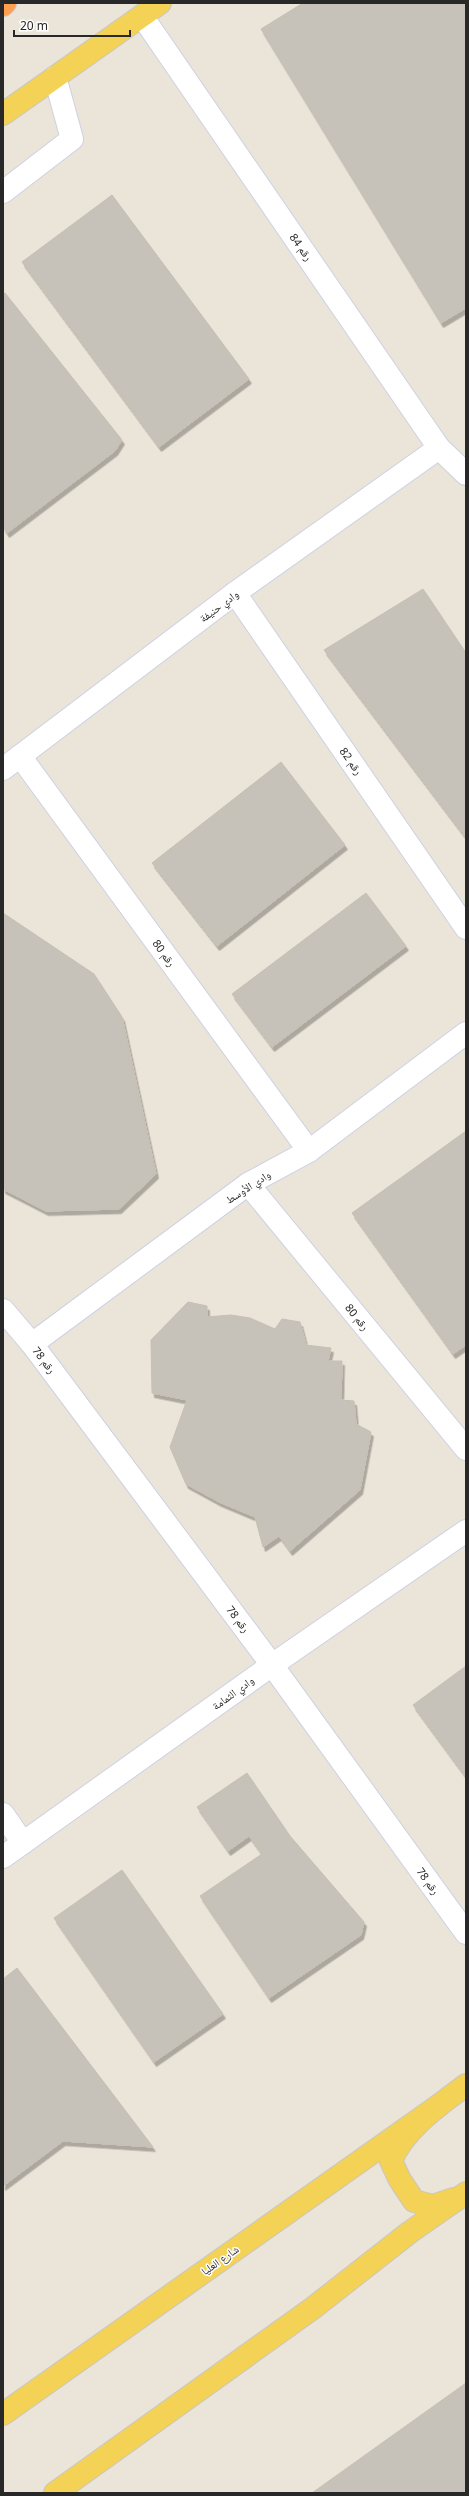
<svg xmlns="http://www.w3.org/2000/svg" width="469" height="2496" font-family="'Noto Sans','Noto Naskh Arabic',sans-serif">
  <defs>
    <filter id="shadow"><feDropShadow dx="2.5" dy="4.5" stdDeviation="0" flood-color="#0004"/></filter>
  </defs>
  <rect width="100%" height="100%" fill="#ebe4d9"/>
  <g fill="#c6c1b9" stroke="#c6c0b3" filter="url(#shadow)">
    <polygon points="303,3 466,3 466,308 441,323 261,29"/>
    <polygon points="112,195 249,379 159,447 22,262"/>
    <polygon points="5,293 122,440 115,451 7,533 3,527 3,294"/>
    <polygon points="423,589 466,653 466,838 324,650"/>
    <polygon points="281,762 345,845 217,946 152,863"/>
    <polygon points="366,893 406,946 272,1047 232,994"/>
    <polygon points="3,913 94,974 122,1017 156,1174 119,1209 46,1211 3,1189"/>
    <polygon points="466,1131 466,1345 453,1354 352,1213"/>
    <polygon points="188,1302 207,1306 207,1317 231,1315 250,1318 275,1329 282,1319 300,1322 306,1345 331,1348 328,1361 342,1361 341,1400 354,1401 356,1424 371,1432 360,1490 290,1551 279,1536 263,1547 255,1517 219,1502 186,1484 170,1447 187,1400 152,1393 151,1340"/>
    <polygon points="466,1666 466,1777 413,1705"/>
    <polygon points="247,1773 290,1836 364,1922 361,1935 269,1998 200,1896 262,1854 249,1836 228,1851 197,1807"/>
    <polygon points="122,1870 223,2014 154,2062 54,1918"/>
    <polygon points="17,1968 153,2147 63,2141 3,2186 3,1979"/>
    <polygon points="466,2383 466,2493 312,2493"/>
  </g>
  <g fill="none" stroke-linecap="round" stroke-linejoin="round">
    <defs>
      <g id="minor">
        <polyline points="142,16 439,448 466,474"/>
        <polyline points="3,192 72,139 55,77"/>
        <polyline points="235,593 466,928"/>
        <polyline points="20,756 309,1151"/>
        <polyline points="3,769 235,593 439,448"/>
        <polyline points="248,1184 466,1449"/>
        <polyline points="3,1310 32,1344 272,1665 466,1933"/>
        <polyline points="32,1344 248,1184 309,1151 466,1033"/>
        <polyline points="3,1814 23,1843"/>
        <polyline points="3,1857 272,1665 466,1531"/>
      </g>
      <g id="major">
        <polyline points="3,114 160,3"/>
        <path d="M453,2199L433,2206L414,2201L400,2180L391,2161C404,2129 439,2105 466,2085"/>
        <polyline points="3,2414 438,2106"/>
        <polyline points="55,2493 313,2308 410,2232 466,2193"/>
      </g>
      <polyline id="highway" points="3,5 5,3"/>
    </defs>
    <use href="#minor" stroke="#ced1e2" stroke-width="24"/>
    <use href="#major" stroke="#c7c7c7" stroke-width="24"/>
    <use href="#highway" stroke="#c7c7c7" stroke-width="24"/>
    <use href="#minor" stroke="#fff" stroke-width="22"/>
    <use href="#major" stroke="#f4d255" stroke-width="22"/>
    <use href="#highway" stroke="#ff9f50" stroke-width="22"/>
  </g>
  <g text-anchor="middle" stroke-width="3" stroke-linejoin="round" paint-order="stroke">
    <g font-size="11" fill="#282828" stroke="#fff">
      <text transform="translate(301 247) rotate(55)" y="4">رقم 84</text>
      <text transform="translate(219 606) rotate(-37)" y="4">وادي حنيفة</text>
      <text transform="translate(351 761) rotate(55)" y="4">رقم 82</text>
      <text transform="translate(164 953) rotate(54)" y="4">رقم 80</text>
      <text transform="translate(248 1187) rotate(-33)" y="4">وادي الأوسط</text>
      <text transform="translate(357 1317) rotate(51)" y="4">رقم 80</text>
      <text transform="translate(44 1360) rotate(53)" y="4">رقم 78</text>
      <text transform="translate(238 1619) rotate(53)" y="4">رقم 78</text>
      <text transform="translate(233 1693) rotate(-36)" y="4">وادي الثمامة</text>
      <text transform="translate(428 1881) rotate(54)" y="4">رقم 78</text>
      <text transform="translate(220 2260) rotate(-35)" y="4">شارع العليا</text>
    </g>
  </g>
  <rect width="469" height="2496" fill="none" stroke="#282828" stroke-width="8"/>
  <path d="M14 30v6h116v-6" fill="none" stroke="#282828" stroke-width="2"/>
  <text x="20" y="30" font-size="12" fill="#282828" stroke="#ffffff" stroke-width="3" paint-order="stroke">20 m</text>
</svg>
